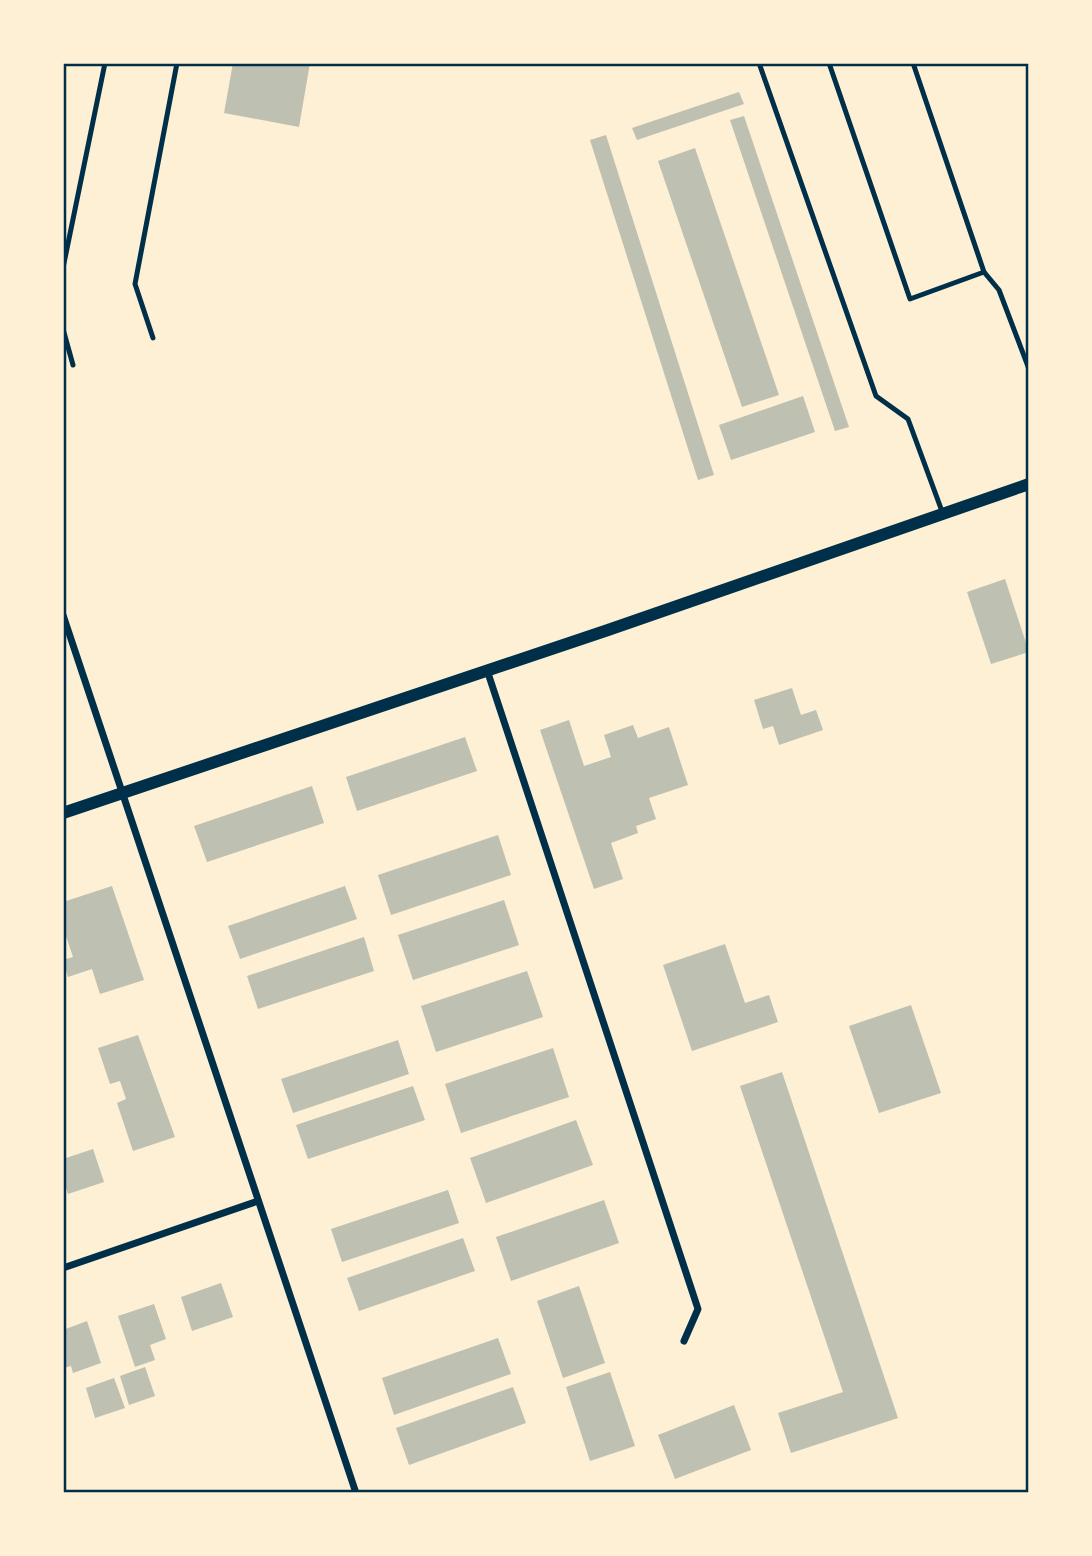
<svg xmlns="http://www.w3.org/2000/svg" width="1092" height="1556" font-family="'DejaVu Sans',sans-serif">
  <rect width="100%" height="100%" fill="#fdf0d5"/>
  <g fill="#bec0b2">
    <polygon points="233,63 310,63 299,127 224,113"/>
    <polygon points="739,92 744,104 637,140 632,128"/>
    <polygon points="744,116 849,427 835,431 730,120"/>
    <polygon points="606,135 714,475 698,480 590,140"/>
    <polygon points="695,148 779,395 742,407 658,161"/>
    <polygon points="803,396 815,432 731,460 719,425"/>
    <polygon points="1005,579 1029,652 991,664 967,592"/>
    <polygon points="792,688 801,715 816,710 823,730 779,745 773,726 763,729 754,700"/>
    <polygon points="569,720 584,766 611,757 604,735 633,725 638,738 669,727 688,785 649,798 656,819 636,826 638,833 611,843 623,879 594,889 540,730"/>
    <polygon points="465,737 477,771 357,811 346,777"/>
    <polygon points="312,786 324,823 207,862 194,826"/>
    <polygon points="498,835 511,875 391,915 378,875"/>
    <polygon points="112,886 144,980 100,994 92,969 68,977 63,960 73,957 63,927 63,902"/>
    <polygon points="345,886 357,919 240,959 228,926"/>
    <polygon points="504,900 519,945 413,980 398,935"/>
    <polygon points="364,937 374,971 258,1009 247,976"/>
    <polygon points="725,944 745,1003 769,995 778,1022 692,1051 663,965"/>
    <polygon points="527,971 543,1017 436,1052 421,1006"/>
    <polygon points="911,1005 941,1093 879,1113 849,1026"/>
    <polygon points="138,1035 175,1137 133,1151 117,1103 126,1099 120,1081 110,1084 98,1048"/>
    <polygon points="398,1040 409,1074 293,1113 281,1079"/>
    <polygon points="553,1048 569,1097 461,1133 445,1084"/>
    <polygon points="782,1072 898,1418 791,1453 778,1413 843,1392 740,1086"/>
    <polygon points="413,1086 425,1120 308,1159 296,1125"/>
    <polygon points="576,1120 593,1165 486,1203 470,1158"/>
    <polygon points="93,1149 104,1182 68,1194 63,1178 63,1159"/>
    <polygon points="448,1190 459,1223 342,1262 331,1229"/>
    <polygon points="604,1200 619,1243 511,1281 496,1237"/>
    <polygon points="463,1238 475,1271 359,1311 347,1278"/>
    <polygon points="221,1283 233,1317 192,1331 181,1297"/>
    <polygon points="579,1286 605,1363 563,1378 537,1301"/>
    <polygon points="154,1304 166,1339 150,1345 155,1360 135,1367 118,1316"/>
    <polygon points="87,1321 101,1363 73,1373 71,1366 63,1368 63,1330"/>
    <polygon points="498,1338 511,1374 394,1415 382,1378"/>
    <polygon points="145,1367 155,1396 129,1405 120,1376"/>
    <polygon points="610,1372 635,1446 590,1461 566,1387"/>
    <polygon points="114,1378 125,1408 95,1418 86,1388"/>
    <polygon points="513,1387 526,1423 409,1465 396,1428"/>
    <polygon points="734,1405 751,1450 675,1479 658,1435"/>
  </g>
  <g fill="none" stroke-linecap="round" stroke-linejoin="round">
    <g stroke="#003049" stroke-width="5">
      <polyline points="759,63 876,396 908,419 943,514"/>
      <polyline points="829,63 910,299 984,272 913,63"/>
      <polyline points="63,268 105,63"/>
      <polyline points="984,272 999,290 1029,369"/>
      <polyline points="63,329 73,365"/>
      <polyline points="153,338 135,284 177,63"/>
    </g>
    <g stroke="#003049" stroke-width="7">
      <polyline points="63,615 356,1493"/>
      <polyline points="487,670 698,1309 684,1341"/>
      <polyline points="63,1268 258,1201"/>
    </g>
    <polyline stroke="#003049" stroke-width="12" points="63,813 608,630 1029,484"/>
  </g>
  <rect width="1092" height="1556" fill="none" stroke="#fdf0d5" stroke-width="130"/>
  <rect x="65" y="65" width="962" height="1426" fill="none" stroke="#003049" stroke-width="2.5"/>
</svg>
